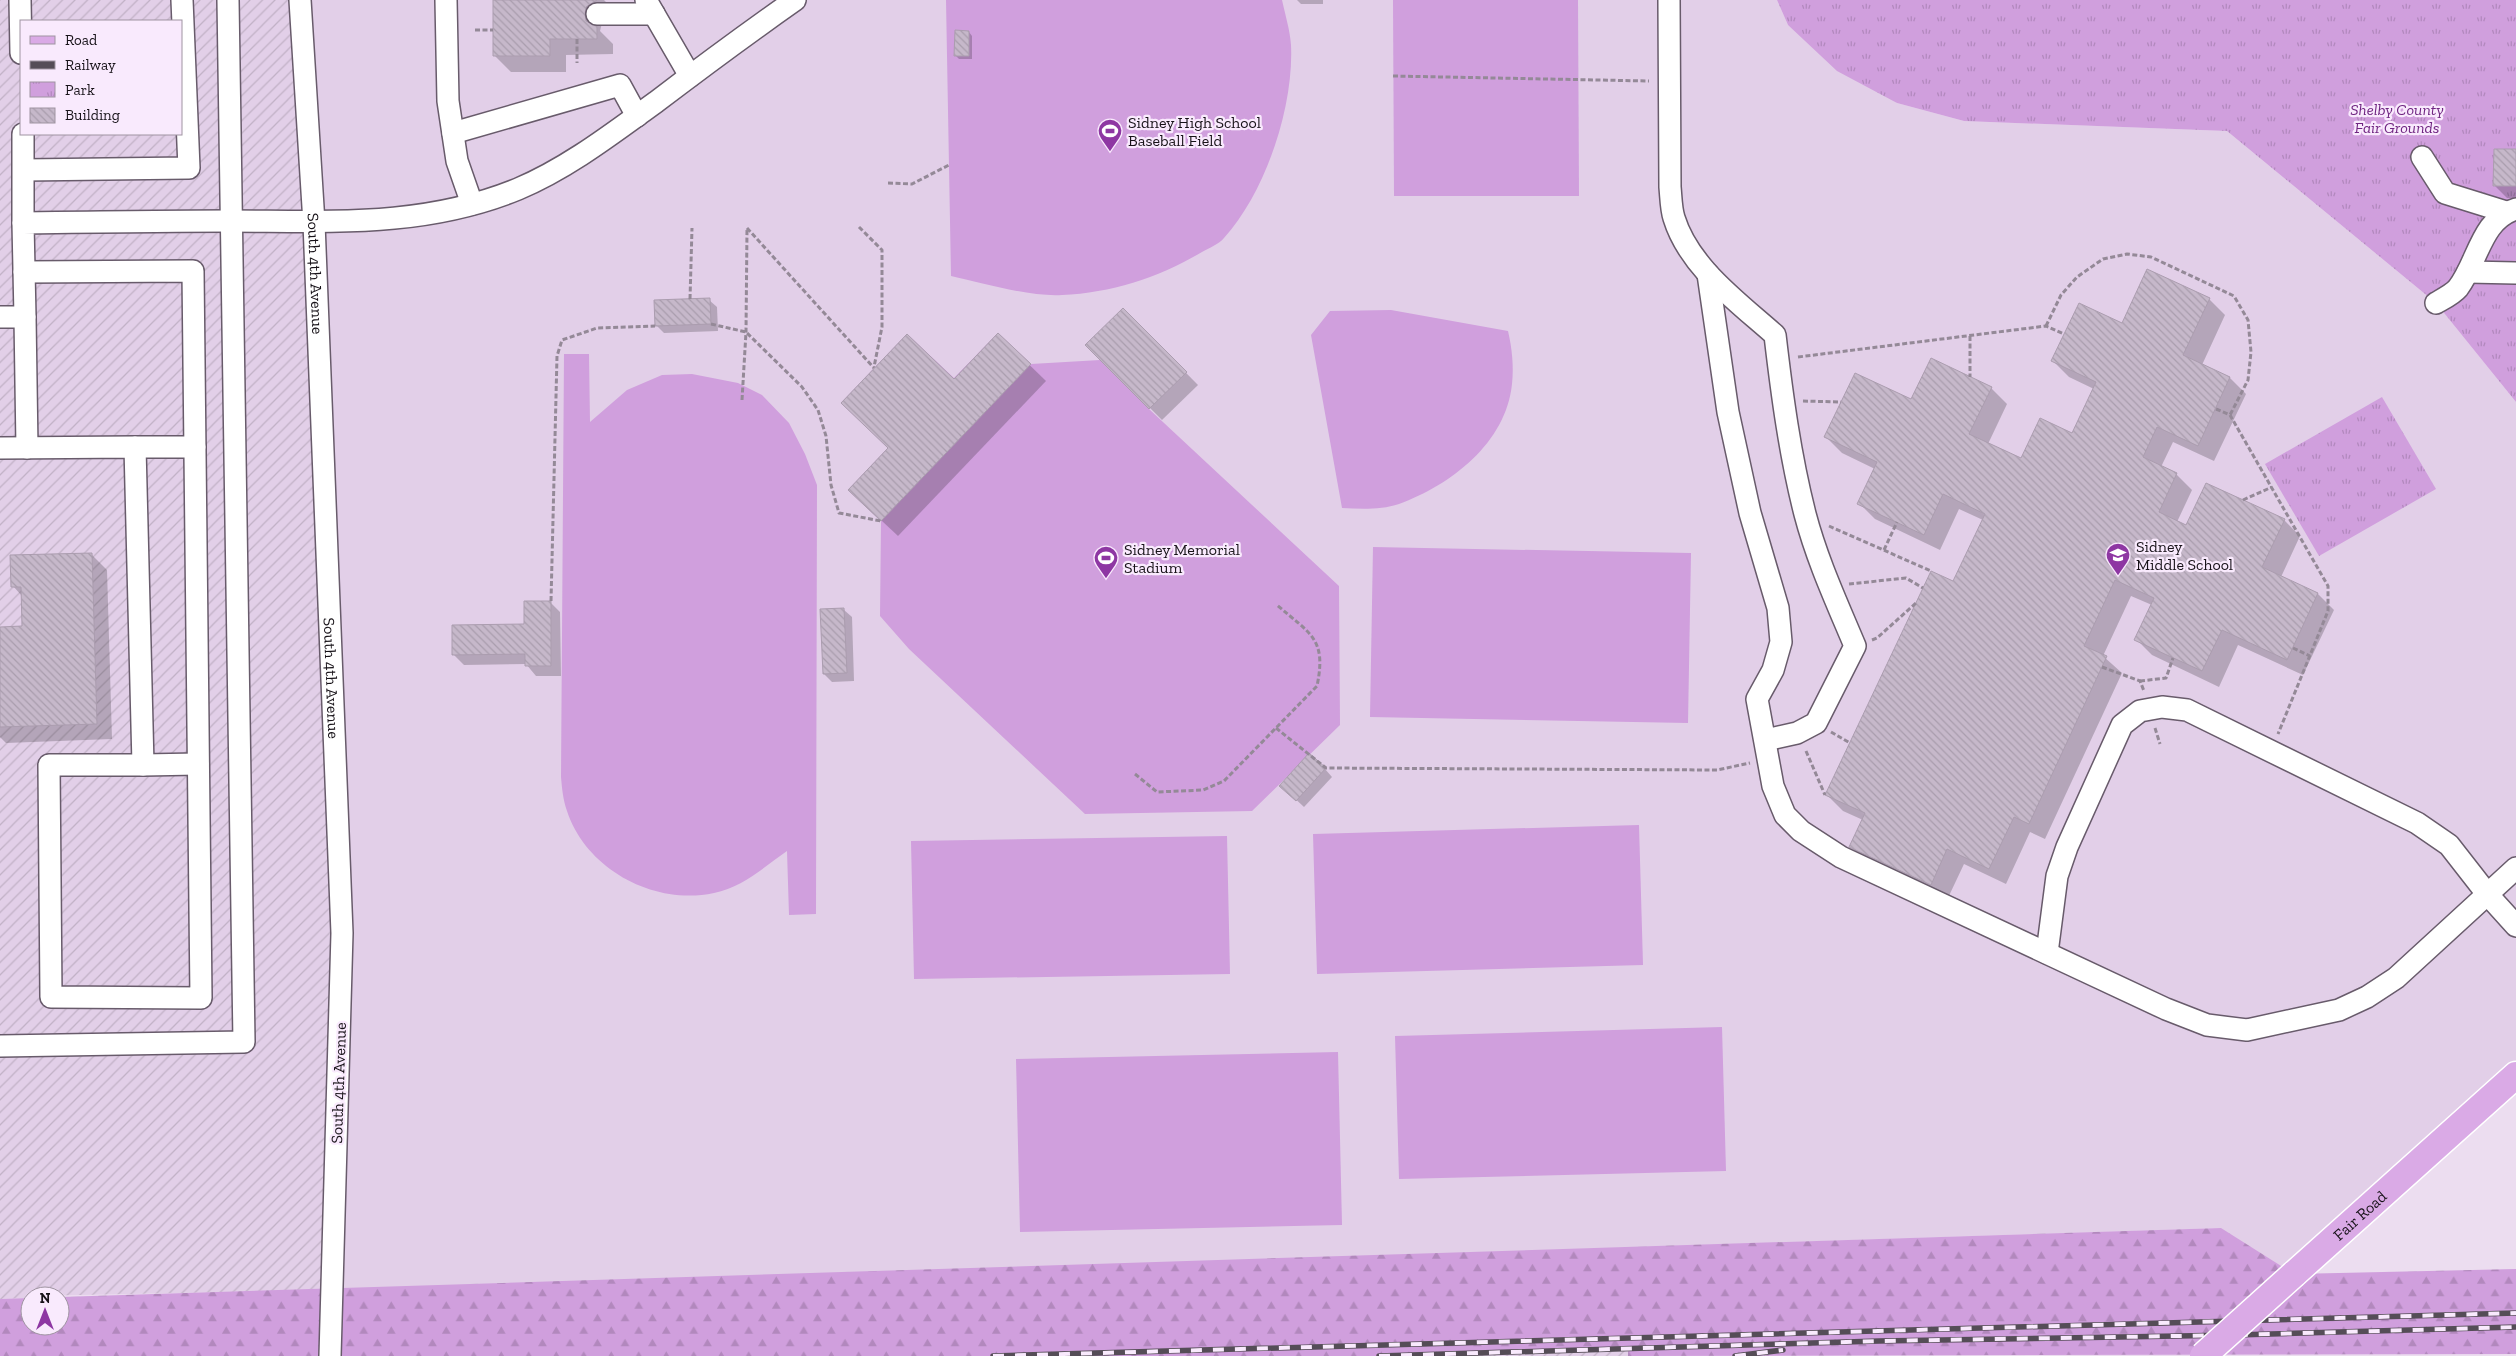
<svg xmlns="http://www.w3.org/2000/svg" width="2516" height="1356" font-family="'Zilla Slab',serif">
  <defs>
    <pattern id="industrial-furrows" width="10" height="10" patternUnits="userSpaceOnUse" patternTransform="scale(1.25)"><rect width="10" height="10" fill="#e2cfe8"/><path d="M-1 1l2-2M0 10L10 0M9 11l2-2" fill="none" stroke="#c1b1c6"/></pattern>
    <pattern id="forest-firs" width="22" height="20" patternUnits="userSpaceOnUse" patternTransform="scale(1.25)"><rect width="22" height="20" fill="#d09fdd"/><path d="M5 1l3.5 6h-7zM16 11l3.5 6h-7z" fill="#b288bd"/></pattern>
    <pattern id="park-tufts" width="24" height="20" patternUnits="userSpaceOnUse" patternTransform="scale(1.25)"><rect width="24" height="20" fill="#d09fdd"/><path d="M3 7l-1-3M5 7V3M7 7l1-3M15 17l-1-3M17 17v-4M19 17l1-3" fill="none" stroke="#b288bd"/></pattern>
    <pattern id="building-back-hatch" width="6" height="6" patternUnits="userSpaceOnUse" patternTransform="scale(1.25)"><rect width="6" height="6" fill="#c6b8ca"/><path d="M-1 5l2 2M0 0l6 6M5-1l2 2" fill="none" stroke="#a99dad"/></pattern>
  </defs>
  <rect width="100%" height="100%" fill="#ecddf0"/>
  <polygon fill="#e2cfe8" points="300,0 1777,0 1788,25 1897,103 1964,121 2227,131 2436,303 2516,402 2516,1075 2294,1274 2220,1228 331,1290"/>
  <g fill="url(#industrial-furrows)" fill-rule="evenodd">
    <path d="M0,0H300L342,933L331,1290L30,1296V1298L0,1299ZM21,21H181V134H21Z"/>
    <polygon points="1628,1349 1628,1356 1379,1356"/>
  </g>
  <g fill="#d09fdd">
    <path d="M946,0H1282C1285,14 1290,30 1291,45C1294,106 1266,192 1224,238C1219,244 1209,248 1202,252C1160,277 1112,293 1062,295C1030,297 982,283 951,276Z"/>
    <polygon points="1393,0 1578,0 1579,196 1394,196"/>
    <path d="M1391,310L1508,331C1512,348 1514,367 1512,384C1506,443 1451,485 1399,504C1381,510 1361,509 1342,508L1311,335L1330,311Z"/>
    <polygon points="998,333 1031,364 1100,360 1149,409 1339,586 1340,725 1252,811 1085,814 909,649 880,616 881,521 848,490 888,448 841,403 907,334 954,378"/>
    <path d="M564,354H589L590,422L627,390L662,375L692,374L738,383L762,395L789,423L805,454L817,485L816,914L789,915L787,851C764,867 743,887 714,893C654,906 586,869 567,811C563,800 562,788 561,777Z"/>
    <polygon points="1373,547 1691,553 1688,723 1370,717"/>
    <polygon points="1639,825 1643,965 1317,974 1313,834"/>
    <polygon points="1227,836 1230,974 914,979 911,841"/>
    <polygon points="1722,1027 1726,1171 1399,1179 1395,1036"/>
    <polygon points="1338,1052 1342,1225 1020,1232 1016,1059"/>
  </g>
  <polygon fill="url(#forest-firs)" points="2221,1228 2294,1274 2516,1269 2516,1354 1628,1356 1628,1349 1379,1356 0,1356 0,1299 30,1298 30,1326 60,1326 60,1297"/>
  <g fill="url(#park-tufts)">
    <polygon points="1777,0 2516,0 2516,402 2436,303 2227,131 1964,121 1897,103 1837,71 1788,25"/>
    <polygon points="2382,397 2436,489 2319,556 2265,464"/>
  </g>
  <g fill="#0003">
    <polygon points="494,0 604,0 613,9 602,23 600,31 613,44 613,54 566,55 566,72 511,72 495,56"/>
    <polygon points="1297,0 1323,0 1323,4 1301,4"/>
    <polygon points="969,32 972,36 972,59 959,59 955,55"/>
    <polygon points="2516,150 2516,198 2507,198 2495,186"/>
    <polygon points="2209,299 2225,315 2202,365 2230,378 2246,394 2214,461 2173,442 2161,467 2176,474 2192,490 2177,522 2187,527 2284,520 2300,536 2281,577 2318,594 2334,610 2303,675 2238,645 2219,687 2152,655 2136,639 2152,605 2131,596 2103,656 2122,673 2045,839 2030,832 2006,884 1964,864 1947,900 1867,863 1851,847 1863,820 1843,811 1827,795 1954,583 1983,520 1959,509 1940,550 1875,519 1859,503 1875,469 1842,453 1826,437 1991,388 2007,404 1988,444 2022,460 2073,435 2094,389 2069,377 2053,361 2122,325"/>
    <polygon points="709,300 717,307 718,331 664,333 656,325"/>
    <polygon points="1123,309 1198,385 1162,420 1087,345"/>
    <polygon points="998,334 1046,381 898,536 866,506"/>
    <polygon points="91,554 107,570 112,739 6,743 0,737 0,628 24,627 22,596 13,586"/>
    <polygon points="550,602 560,612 561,676 536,676 526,664 464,665 454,655 526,625"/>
    <polygon points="844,610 852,617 854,681 832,682 824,674"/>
    <polygon points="1325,769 1332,777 1304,807 1289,793"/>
  </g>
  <g fill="url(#building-back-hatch)" stroke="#ab9daf">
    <polygon points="493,0 597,0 586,7 585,14 586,21 597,26 597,39 550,39 550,56 493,56"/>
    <polygon points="955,30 969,31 969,56 954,56"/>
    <polygon points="2494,149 2516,149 2516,186 2493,186"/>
    <polygon points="2147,269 2210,298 2183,355 2230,377 2198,446 2157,427 2143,457 2177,473 2159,512 2186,525 2206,483 2285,519 2262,567 2318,593 2287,660 2222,630 2202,671 2134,640 2154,598 2115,580 2084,646 2107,656 2029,824 2014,817 1989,869 1947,849 1931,885 1849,847 1865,813 1825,795 1931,571 1953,581 1985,514 1943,494 1924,535 1857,504 1877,462 1824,437 1855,373 1911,399 1931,358 1992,387 1969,434 2021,458 2040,418 2072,433 2096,382 2051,361 2079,303 2122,323"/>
    <polygon points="710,298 711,324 655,326 654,300"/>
    <polygon points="1123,308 1187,372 1149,409 1085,345"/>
    <polygon points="998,333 1031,364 881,521 848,490 888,448 841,403 907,334 954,379"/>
    <polygon points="92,553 97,724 0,727 0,627 22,626 21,587 11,587 10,555"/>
    <polygon points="524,601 551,601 551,666 525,666 525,654 452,655 452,625 524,624"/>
    <polygon points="844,608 847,673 823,674 820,609"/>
    <polygon points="1309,753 1326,768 1296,801 1279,786"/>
  </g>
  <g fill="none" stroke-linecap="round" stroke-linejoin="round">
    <defs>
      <g id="minor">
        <polyline points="20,0 21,53"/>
        <path id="s1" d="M300,0L314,223L342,933L330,1356"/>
        <polyline points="446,0 448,101 457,161 472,204"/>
        <polyline points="646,0 690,76"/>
        <path d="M1669,0L1670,187C1671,197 1671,209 1674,218C1689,267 1738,302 1775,335C1782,395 1790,455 1805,514C1817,560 1837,603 1855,646L1816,723L1797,733L1766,740"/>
        <polyline points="597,14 654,14"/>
        <polyline points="453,133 620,85 637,116"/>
        <polyline points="2422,157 2445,193 2506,212"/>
        <polyline points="24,170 189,168 182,0"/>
        <polyline points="23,223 23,134"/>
        <polyline points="2468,272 2516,273"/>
        <polyline points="1708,274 1728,412 1750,513 1778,608 1781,642 1773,670 1757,699 1773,786 1785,815 1801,831 1841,857 2166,1009 2207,1025 2247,1030 2339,1010 2367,997 2396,978 2516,868"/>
        <path d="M2436,303C2443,299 2453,294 2458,288C2478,262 2481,219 2516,209"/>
        <path d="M0,317H25L23,223C91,222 160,221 228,221C328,221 423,228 518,189C568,168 613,133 656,102C702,67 748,33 795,0"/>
        <polyline points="25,317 27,448"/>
        <polyline points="135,447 195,447"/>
        <polyline points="0,448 135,447 143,765 49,765 51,997 201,998 193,271 24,272"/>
        <polyline points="143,765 198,764"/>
        <polyline points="2047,953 2057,876 2067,847 2122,725 2140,711 2162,707 2187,710 2417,823 2449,845 2488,895 2516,926"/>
        <polyline points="0,1046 244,1042 228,0"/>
      </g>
      <g id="major">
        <path id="s2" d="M2294,1274L2516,1075"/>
      </g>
    </defs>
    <use href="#minor" stroke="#685b6b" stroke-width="24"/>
    <use href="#major" stroke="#fff" stroke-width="29"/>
    <g stroke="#948997" stroke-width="3" stroke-dasharray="5 2.5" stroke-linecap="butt">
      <polyline points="475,30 493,30"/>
      <polyline points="577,39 577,63"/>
      <polyline points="1393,76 1649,81"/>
      <polyline points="888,183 912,184 949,165"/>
      <polyline points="859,227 882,250 882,327 874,367"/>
      <polyline points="747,228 874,368"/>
      <polyline points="690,299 692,228"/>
      <polyline points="711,324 746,332 802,387 818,410 826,436 831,485 839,513 881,521"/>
      <polyline points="2046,326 2061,295 2077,277 2103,259 2127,254 2151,257 2234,296 2248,320 2251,352 2248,380 2230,415"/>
      <polyline points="1970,336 1970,377"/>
      <polyline points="1798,357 2046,326 2064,334"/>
      <polyline points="742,400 746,332 747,229"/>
      <polyline points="1803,401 1841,402"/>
      <polyline points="2216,409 2230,415 2328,586 2328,611 2278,734"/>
      <polyline points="2243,500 2272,487"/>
      <polyline points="1829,526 1931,571"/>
      <polyline points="1884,550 1897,522"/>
      <polyline points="1849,584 1906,578 1923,588"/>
      <polyline points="551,601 557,356 562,340 597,328 655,326"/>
      <polyline points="1872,640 1877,638 1916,603"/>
      <polyline points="2293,648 2310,656"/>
      <polyline points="2102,667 2140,681 2144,691"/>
      <polyline points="2140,681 2166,678 2173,658"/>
      <polyline points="1276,728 1326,768 1717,770 1750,763"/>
      <polyline points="2155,728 2160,744"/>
      <polyline points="1831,732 1850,743"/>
      <polyline points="1806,751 1825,795"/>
      <path d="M1135,774L1157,792L1203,790L1224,781L1317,686C1327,638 1310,634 1277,605"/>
    </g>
    <use href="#minor" stroke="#fff" stroke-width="21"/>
    <use href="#major" stroke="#daaae6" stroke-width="26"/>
    <defs>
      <g id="rail">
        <polyline points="993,1356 2516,1313"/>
        <polyline points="1379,1356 1879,1341 2236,1335 2516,1327"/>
        <polyline points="1735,1356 1783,1350"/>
      </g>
    </defs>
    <use href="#rail" stroke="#554d57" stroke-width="5.5"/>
    <use href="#rail" stroke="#f9eafd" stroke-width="4" stroke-dasharray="11" stroke-linecap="butt"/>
    <defs>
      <polyline id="major-bridge" points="2203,1356 2294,1274"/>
    </defs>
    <use href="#major-bridge" stroke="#fff" stroke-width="29" stroke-linecap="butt"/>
    <use href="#major-bridge" stroke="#daaae6" stroke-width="26"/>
  </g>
  <defs>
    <symbol id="stadium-pin" viewBox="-11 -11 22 30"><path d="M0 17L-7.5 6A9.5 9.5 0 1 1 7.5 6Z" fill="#8e37a3" stroke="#f9eafd"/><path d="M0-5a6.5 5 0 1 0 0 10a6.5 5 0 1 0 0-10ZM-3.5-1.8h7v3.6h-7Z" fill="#fff"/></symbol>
    <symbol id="school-pin" viewBox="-11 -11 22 30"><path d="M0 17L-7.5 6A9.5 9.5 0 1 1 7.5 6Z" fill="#8e37a3" stroke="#f9eafd"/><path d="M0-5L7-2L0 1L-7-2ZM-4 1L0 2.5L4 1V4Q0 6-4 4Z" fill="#fff"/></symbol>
  </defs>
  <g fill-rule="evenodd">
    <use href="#stadium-pin" x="1096" y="117" width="28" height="38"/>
    <use href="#school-pin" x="2104" y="541" width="28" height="38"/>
    <use href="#stadium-pin" x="1092" y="544" width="28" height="38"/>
  </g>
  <g text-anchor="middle" stroke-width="4.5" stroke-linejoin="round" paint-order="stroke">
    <g font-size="16" font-style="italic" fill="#6f2481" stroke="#f9eafd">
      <text x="2397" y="115">Shelby County<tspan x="2397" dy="18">Fair Grounds</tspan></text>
    </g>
    <g font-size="16" fill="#171218" stroke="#f9eafd" text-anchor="start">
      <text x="1128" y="128">Sidney High School<tspan x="1128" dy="18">Baseball Field</tspan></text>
      <text x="2136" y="552">Sidney<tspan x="2136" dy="18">Middle School</tspan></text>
      <text x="1124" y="555">Sidney Memorial<tspan x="1124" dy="18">Stadium</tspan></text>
    </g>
    <g font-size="16" fill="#171218" stroke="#f9eafd">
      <text dy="6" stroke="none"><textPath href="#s1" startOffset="274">South 4th Avenue</textPath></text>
      <text dy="6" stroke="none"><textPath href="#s1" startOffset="679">South 4th Avenue</textPath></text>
      <text transform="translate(338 1083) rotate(-88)" y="6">South 4th Avenue</text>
      <text dy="6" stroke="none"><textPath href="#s2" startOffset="88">Fair Road</textPath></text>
    </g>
  </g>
  <rect x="20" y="20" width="162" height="115" fill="#f9eafd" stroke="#9f94a1"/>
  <rect x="30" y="36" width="25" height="8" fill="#daaae6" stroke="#9f94a1"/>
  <text x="65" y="45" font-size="15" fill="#171218">Road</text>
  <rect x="30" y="61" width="25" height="8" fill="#554d57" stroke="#9f94a1"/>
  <text x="65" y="70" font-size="15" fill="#171218">Railway</text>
  <rect x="30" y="82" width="25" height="15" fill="url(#park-tufts)" stroke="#9f94a1"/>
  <text x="65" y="95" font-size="15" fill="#171218">Park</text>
  <rect x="30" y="108" width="25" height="15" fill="url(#building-back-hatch)" stroke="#9f94a1"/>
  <text x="65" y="120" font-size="15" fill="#171218">Building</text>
  <g transform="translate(45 1311)"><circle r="24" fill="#f9eafd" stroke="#9f94a1"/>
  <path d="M0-4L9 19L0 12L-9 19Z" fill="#8e37a3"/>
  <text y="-8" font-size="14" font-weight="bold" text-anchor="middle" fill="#171218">N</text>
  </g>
</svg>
